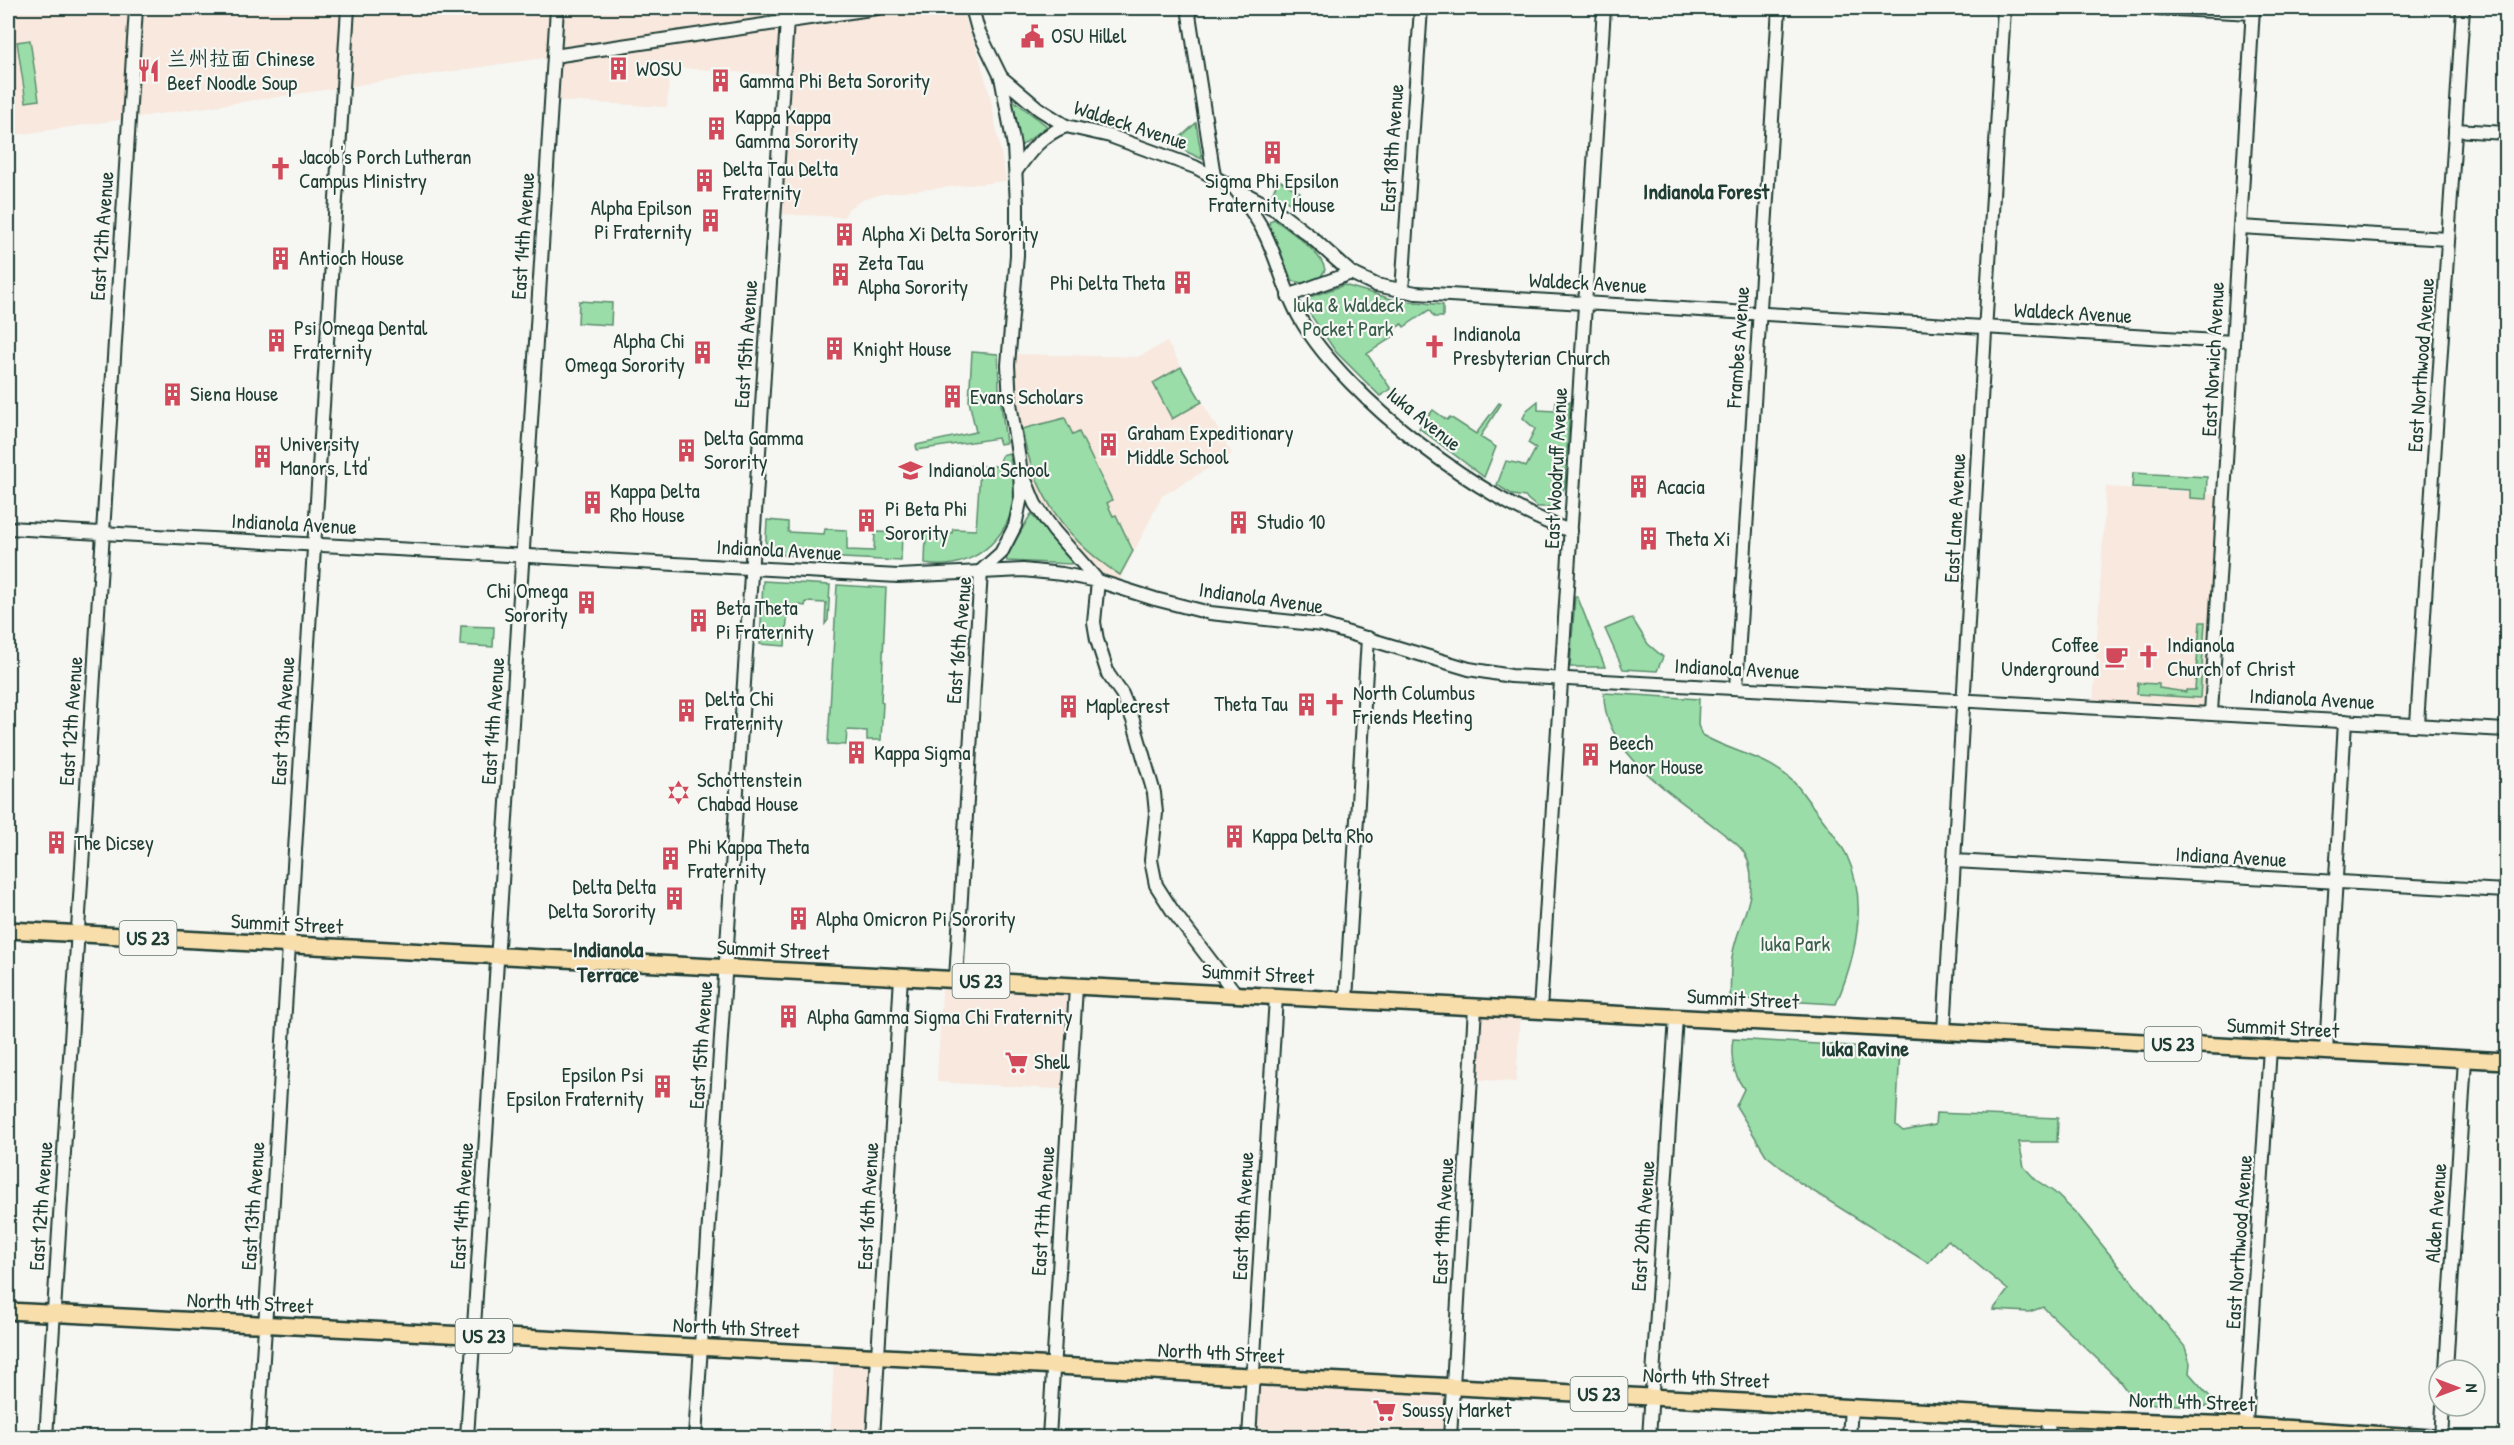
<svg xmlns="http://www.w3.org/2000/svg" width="2514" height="1445" font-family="'Patrick Hand','LXGW WenKai TC',sans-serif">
  <rect width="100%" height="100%" fill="#f6f6f2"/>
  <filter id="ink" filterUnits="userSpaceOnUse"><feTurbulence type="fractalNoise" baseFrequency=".0167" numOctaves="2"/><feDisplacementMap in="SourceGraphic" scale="12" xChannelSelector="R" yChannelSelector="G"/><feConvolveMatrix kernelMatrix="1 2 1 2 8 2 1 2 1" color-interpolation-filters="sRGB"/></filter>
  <g filter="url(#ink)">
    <g fill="#f8e8dd">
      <polygon points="8,8 961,8 978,53 990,96 1006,181 881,194 862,200 849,208 844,217 781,214 789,76 670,67 667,107 545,100 548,62 543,58 8,136"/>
      <polygon points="1167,342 1232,454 1162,496 1116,587 1098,581 1054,531 1020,466 1011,354 1138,357"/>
      <polygon points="2106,487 2223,494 2211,714 2093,707"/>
      <polygon points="943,975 1081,983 1075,1090 937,1082"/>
      <polygon points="1477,1009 1520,1012 1516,1082 1472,1079"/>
      <polygon points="2504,1061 2506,1061 2506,1166 2497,1166"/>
      <polygon points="834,1358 874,1360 870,1437 830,1438"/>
      <polygon points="1256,1382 1453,1386 1451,1437 1253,1438"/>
    </g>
    <g fill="#9adda8" stroke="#5c8d6e" stroke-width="1.5">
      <polygon points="30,40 39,100 26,102 17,42"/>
      <polygon points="1013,100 1047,126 1021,146 1018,144 1010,105"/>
      <polygon points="1196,123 1202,159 1172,145"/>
      <polygon points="1279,180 1300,192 1293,205 1272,193"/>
      <path d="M1274,219C1288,230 1323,253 1325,270L1320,278L1303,283L1292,281L1269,225L1270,221Z"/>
      <polygon points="1344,285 1395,300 1443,305 1443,317 1434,317 1429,310 1404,327 1402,324 1391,331 1394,336 1367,354 1391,389 1380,396 1336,352 1306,308 1307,298"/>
      <polygon points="579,301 612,303 611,325 578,323"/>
      <polygon points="972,352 998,354 999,387 1006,443 1000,444 998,438 917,450 916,445 976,432 969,401"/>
      <polygon points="1181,367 1202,402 1172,419 1153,383"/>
      <polygon points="1538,401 1538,410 1555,411 1556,401 1570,402 1565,486 1558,501 1550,507 1537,507 1525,497 1513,495 1497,485 1506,461 1520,464 1526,467 1536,448 1528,443 1535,429 1523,418 1527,410"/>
      <polygon points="1499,403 1501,404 1480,437 1496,447 1484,477 1419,428 1433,410 1447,420 1450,417 1476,434"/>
      <path d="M1065,418L1073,435L1079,432L1112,500L1107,503L1113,516L1116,515L1133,551L1120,575C1066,541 1033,491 1022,429Z"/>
      <path d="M1009,453C1011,467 1017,481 1015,495C1010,540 970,572 925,564L926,532L952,533L953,529L976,530L980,470L958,468L959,466H999L1002,455Z"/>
      <polygon points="2133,473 2207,477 2206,499 2190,498 2190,490 2132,487"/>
      <polygon points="1031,514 1071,559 1071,564 1007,561 1006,556"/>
      <polygon points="767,520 788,522 788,532 824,534 825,529 847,530 847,550 874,551 875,532 902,533 901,561 765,554"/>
      <polygon points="763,581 830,585 828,620 825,624 826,603 806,602 805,606 799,605 798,608 788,607 785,646 760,644"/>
      <polygon points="837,585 886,588 881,702 883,703 881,740 867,740 867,731 847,730 846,745 828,744"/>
      <polygon points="1575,596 1578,598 1605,667 1570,667"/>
      <polygon points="1632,618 1648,644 1663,657 1657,671 1623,669 1605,629"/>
      <polygon points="2200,622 2205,622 2200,698 2137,694 2138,683 2159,684 2159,688 2186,692 2186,690 2195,690"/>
      <polygon points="461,626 494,627 493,647 460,645"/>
      <path d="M1604,693L1699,699L1698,725L1702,735C1736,755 1771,755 1799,788C1814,810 1835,832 1847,856C1869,903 1855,959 1836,1004L1730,998C1731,985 1730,970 1732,957C1737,924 1758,899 1749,864C1745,848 1733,841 1720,831C1678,797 1602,754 1604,693Z"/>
      <path d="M1733,1039L1900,1049L1896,1125L1903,1131L1935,1125L1936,1113L2058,1118L2057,1142H2019L2024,1167L2036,1180L2054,1192L2077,1214L2185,1347L2190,1363L2189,1373L2219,1407L2136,1403L2117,1378L2043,1307L2029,1312L1993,1310L2008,1290L1948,1240L1928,1263L1800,1183L1766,1155L1736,1106L1744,1089C1733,1074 1730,1057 1733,1039Z"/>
    </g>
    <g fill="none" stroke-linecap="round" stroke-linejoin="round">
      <defs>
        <g id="minor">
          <polyline points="1188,8 1214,176"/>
          <polyline points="2155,8 2253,13"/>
          <polyline points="554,56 877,8"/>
          <polyline points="1001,77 1039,109 1066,126 1110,136 1195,167 1276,210 1310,236 1351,273 1376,285 1416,293 2233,342"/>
          <polyline points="2455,130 2506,133"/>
          <path d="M1016,171C1030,151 1042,135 1066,126"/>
          <path d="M1236,190C1247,204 1258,219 1266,236C1279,263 1285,293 1301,320C1347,399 1484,503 1571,531"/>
          <polyline points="2240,227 2448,239"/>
          <polyline points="1402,291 1421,8"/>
          <polyline points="1288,296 1351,273"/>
          <polyline points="1023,475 1035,504 1054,531 1098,581 1094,622 1097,640 1108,674 1122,694 1133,720 1154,793 1156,813 1151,860 1156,885 1172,910 1236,994"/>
          <polyline points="8,528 898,576 1023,570 1062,574 1098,581 1155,599 1210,613 1322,625 1469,669 1511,676 2506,730"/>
          <polyline points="1736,688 1779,8"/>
          <polyline points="2211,713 2253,8"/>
          <polyline points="2417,724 2463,8"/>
          <polyline points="1954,861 2506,891"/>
          <polyline points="956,979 981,571 1001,553 1015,526 1021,497 1020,466 1010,403 1008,365 1017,255 1017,205 1014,146 1001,77 978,30 972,8"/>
          <polyline points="1346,1000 1368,638"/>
          <polyline points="1540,1010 1604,8"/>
          <polyline points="1944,1031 2004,8"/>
          <polyline points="2326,1051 2345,721"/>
          <polyline points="2446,1370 2465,1059"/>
          <polyline points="46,1438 136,8"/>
          <polyline points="258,1438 348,8"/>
          <polyline points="467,1438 557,8"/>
          <polyline points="695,1438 787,20 785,8"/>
          <polyline points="873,1438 901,977"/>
          <polyline points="1049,1438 1076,987"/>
          <polyline points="1249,1438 1276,997"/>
          <polyline points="1450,1438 1475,1007"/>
          <polyline points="1649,1438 1676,1017"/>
          <polyline points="1849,1438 1851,1407"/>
          <polyline points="2048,1438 2049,1418"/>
          <polyline points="2245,1438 2270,1048"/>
          <polyline points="2441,1438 2443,1406"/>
        </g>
        <g id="major">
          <polyline points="8,930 2506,1061"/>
          <polyline points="8,1311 2049,1418 2236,1425 2432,1438"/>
        </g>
      </defs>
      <use href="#minor" stroke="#1f3d34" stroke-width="16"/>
      <use href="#major" stroke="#1f3d34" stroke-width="20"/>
      <use href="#minor" stroke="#f6f6f2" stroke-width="12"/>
      <use href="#major" stroke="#f8deab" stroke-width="15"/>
    </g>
  </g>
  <defs>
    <symbol id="civic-bare" viewBox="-9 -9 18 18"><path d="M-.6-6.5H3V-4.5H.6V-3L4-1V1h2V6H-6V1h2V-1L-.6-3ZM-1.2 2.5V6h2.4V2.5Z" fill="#d1495b" stroke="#f6f6f2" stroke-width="2.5" paint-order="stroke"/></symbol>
    <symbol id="building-bare" viewBox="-9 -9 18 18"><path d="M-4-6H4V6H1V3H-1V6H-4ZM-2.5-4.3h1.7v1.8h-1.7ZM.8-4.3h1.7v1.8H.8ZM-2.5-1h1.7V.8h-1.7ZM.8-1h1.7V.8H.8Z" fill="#d1495b" stroke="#f6f6f2" stroke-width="2.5" paint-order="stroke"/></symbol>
    <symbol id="restaurant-bare" viewBox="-9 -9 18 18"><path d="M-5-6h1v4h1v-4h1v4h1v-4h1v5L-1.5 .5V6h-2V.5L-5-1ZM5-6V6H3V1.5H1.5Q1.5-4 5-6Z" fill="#d1495b" stroke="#f6f6f2" stroke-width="2.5" paint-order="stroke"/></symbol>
    <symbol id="church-bare" viewBox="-9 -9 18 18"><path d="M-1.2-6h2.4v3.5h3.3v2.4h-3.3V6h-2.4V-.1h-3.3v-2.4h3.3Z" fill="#d1495b" stroke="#f6f6f2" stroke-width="2.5" paint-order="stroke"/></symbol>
    <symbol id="school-bare" viewBox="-9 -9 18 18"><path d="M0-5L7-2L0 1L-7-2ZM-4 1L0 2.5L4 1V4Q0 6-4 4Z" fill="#d1495b" stroke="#f6f6f2" stroke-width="2.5" paint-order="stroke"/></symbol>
    <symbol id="cafe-bare" viewBox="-9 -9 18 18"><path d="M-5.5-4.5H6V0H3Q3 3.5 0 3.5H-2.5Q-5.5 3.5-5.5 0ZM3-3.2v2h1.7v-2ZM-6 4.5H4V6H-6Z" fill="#d1495b" stroke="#f6f6f2" stroke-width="2.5" paint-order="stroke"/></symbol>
    <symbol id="synagogue-bare" viewBox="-9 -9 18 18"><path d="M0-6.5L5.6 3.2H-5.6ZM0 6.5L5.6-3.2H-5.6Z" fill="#d1495b" stroke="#f6f6f2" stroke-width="2.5" paint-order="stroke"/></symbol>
    <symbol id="supermarket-bare" viewBox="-9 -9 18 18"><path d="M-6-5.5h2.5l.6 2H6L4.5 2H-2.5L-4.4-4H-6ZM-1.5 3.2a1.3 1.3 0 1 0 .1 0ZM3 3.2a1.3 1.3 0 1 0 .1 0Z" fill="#d1495b" stroke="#f6f6f2" stroke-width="2.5" paint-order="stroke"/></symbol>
  </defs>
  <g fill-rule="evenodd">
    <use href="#civic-bare" x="1016" y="20" width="33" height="33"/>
    <use href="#building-bare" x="602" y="52" width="33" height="33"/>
    <use href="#restaurant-bare" x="132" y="54" width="33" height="33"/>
    <use href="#building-bare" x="704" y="64" width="33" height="33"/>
    <use href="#building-bare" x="700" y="112" width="33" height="33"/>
    <use href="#building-bare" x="1256" y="136" width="33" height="33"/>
    <use href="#church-bare" x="264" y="152" width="33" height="33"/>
    <use href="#building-bare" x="688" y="164" width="33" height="33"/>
    <use href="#building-bare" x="694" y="204" width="33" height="33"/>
    <use href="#building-bare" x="828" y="218" width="33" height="33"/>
    <use href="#building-bare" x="264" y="242" width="33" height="33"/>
    <use href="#building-bare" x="824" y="258" width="33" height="33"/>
    <use href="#building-bare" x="1166" y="266" width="33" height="33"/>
    <use href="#building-bare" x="260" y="324" width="33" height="33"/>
    <use href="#church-bare" x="1418" y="330" width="33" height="33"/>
    <use href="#building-bare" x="818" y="332" width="33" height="33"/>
    <use href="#building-bare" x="686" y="336" width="33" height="33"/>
    <use href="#building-bare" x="156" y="378" width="33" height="33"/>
    <use href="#building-bare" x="936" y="380" width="33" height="33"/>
    <use href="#building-bare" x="1092" y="428" width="33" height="33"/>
    <use href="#building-bare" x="670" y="434" width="33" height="33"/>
    <use href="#building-bare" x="246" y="440" width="33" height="33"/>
    <use href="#school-bare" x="894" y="454" width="33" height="33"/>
    <use href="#building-bare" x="1622" y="470" width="33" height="33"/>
    <use href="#building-bare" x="576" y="486" width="33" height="33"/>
    <use href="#building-bare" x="850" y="504" width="33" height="33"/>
    <use href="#building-bare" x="1222" y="506" width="33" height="33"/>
    <use href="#building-bare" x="1632" y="522" width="33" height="33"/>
    <use href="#building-bare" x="570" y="586" width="33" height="33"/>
    <use href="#building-bare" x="682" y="604" width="33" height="33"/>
    <use href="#cafe-bare" x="2100" y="640" width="33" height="33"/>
    <use href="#church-bare" x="2132" y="640" width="33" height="33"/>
    <use href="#building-bare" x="1290" y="688" width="33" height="33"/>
    <use href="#church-bare" x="1318" y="688" width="33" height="33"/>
    <use href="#building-bare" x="1052" y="690" width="33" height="33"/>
    <use href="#building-bare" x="670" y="694" width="33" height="33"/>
    <use href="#building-bare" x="840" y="736" width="33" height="33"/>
    <use href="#building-bare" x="1574" y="738" width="33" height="33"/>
    <use href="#synagogue-bare" x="662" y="776" width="33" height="33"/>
    <use href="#building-bare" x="1218" y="820" width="33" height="33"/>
    <use href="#building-bare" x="40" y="826" width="33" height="33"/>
    <use href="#building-bare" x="654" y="842" width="33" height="33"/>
    <use href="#building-bare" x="658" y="882" width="33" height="33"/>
    <use href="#building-bare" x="782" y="902" width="33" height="33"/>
    <use href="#building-bare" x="772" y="1000" width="33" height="33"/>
    <use href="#supermarket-bare" x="1000" y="1046" width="33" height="33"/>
    <use href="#building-bare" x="646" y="1070" width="33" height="33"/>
    <use href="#supermarket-bare" x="1368" y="1394" width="33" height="33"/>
  </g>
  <g text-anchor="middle" stroke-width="4.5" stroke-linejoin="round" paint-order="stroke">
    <g fill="#f6f6f2" stroke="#60746d" stroke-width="1.5">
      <rect x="119.5" y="921" width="57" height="34" rx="4.5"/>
      <rect x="952.5" y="964" width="57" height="34" rx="4.5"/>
      <rect x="2144.5" y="1027" width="57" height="34" rx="4.5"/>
      <rect x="455.5" y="1319" width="57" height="34" rx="4.5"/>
      <rect x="1570.5" y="1377" width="57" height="34" rx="4.5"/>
    </g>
    <g font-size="20" font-weight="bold" fill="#1f3d34">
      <text x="148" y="945">US 23</text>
      <text x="981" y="988">US 23</text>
      <text x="2173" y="1051">US 23</text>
      <text x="484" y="1343">US 23</text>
      <text x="1599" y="1401">US 23</text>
    </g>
    <g font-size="21" fill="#1f3d34" stroke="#f6f6f2" text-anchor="start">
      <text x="1051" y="43">OSU Hillel</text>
      <text x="167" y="66">兰州拉面 Chinese<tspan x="167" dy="24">Beef Noodle Soup</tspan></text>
      <text x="636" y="76">WOSU</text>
      <text x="739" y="88">Gamma Phi Beta Sorority</text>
      <text x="735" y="124">Kappa Kappa<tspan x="735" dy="24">Gamma Sorority</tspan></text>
      <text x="299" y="164">Jacob's Porch Lutheran<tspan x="299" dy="24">Campus Ministry</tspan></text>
      <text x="723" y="176">Delta Tau Delta<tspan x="723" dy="24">Fraternity</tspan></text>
      <text x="1272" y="188" text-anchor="middle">Sigma Phi Epsilon<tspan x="1272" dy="24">Fraternity House</tspan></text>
      <text x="692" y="215" text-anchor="end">Alpha Epilson<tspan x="692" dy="24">Pi Fraternity</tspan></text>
      <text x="862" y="241">Alpha Xi Delta Sorority</text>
      <text x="299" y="265">Antioch House</text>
      <text x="858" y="270">Zeta Tau<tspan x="858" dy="24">Alpha Sorority</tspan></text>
      <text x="1165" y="290" text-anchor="end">Phi Delta Theta</text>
      <text x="294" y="335">Psi Omega Dental<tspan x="294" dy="24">Fraternity</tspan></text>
      <text x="1453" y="341">Indianola<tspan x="1453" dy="24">Presbyterian Church</tspan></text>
      <text x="685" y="348" text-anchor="end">Alpha Chi<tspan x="685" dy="24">Omega Sorority</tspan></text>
      <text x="853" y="356">Knight House</text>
      <text x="190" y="401">Siena House</text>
      <text x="970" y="404">Evans Scholars</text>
      <text x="1127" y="440">Graham Expeditionary<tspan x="1127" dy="24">Middle School</tspan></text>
      <text x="704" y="445">Delta Gamma<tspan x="704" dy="24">Sorority</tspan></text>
      <text x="280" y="451">University<tspan x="280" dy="24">Manors, Ltd'</tspan></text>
      <text x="928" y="477">Indianola School</text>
      <text x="1657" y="494">Acacia</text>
      <text x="610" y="498">Kappa Delta<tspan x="610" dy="24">Rho House</tspan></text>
      <text x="885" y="516">Pi Beta Phi<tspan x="885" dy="24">Sorority</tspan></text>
      <text x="1257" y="529">Studio 10</text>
      <text x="1666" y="546">Theta Xi</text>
      <text x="568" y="598" text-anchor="end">Chi Omega<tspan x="568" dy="24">Sorority</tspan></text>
      <text x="716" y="615">Beta Theta<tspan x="716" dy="24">Pi Fraternity</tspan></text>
      <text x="2099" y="652" text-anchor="end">Coffee<tspan x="2099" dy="24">Underground</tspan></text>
      <text x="2167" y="652">Indianola<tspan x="2167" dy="24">Church of Christ</tspan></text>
      <text x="1353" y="700">North Columbus<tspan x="1353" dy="24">Friends Meeting</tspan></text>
      <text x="705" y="706">Delta Chi<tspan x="705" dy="24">Fraternity</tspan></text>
      <text x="1288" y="711" text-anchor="end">Theta Tau</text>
      <text x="1086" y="713">Maplecrest</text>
      <text x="1609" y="750">Beech<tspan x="1609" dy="24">Manor House</tspan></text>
      <text x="874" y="760">Kappa Sigma</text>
      <text x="697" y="787">Schottenstein<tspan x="697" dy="24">Chabad House</tspan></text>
      <text x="1252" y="843">Kappa Delta Rho</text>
      <text x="74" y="850">The Dicsey</text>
      <text x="688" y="854">Phi Kappa Theta<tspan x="688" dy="24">Fraternity</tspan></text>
      <text x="656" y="894" text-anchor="end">Delta Delta<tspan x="656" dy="24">Delta Sorority</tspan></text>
      <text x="816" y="926">Alpha Omicron Pi Sorority</text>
      <text x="807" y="1024">Alpha Gamma Sigma Chi Fraternity</text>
      <text x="1034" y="1069">Shell</text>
      <text x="644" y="1082" text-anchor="end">Epsilon Psi<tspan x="644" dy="24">Epsilon Fraternity</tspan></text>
      <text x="1402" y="1417">Soussy Market</text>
    </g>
    <g font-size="21" fill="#1f3d34" stroke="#f6f6f2">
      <text transform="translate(1131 125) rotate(18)" y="7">Waldeck Avenue</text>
      <text transform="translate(1392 148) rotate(-86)" y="7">East 18th Avenue</text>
      <text transform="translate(102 236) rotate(-86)" y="7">East 12th Avenue</text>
      <text transform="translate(523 236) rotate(-86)" y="7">East 14th Avenue</text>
      <text transform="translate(1588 283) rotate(3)" y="7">Waldeck Avenue</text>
      <text transform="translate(2073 313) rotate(3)" y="7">Waldeck Avenue</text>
      <text transform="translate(746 344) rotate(-86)" y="7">East 15th Avenue</text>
      <text transform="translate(1738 347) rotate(-86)" y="7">Frambes Avenue</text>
      <text transform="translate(2213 359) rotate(-87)" y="7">East Norwich Avenue</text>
      <text transform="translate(2421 365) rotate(-86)" y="7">East Northwood Avenue</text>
      <text transform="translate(1424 419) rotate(39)" y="7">Iuka Avenue</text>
      <text transform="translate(1556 468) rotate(-87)" y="7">East Woodruff Avenue</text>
      <text transform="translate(1955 518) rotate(-87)" y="7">East Lane Avenue</text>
      <text transform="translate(294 524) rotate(3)" y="7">Indianola Avenue</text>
      <text transform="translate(779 550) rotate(3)" y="7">Indianola Avenue</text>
      <text transform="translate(1261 598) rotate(8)" y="7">Indianola Avenue</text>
      <text transform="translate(959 640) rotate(-85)" y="7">East 16th Avenue</text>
      <text transform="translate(1737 669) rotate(3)" y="7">Indianola Avenue</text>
      <text transform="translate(2312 699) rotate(3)" y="7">Indianola Avenue</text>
      <text transform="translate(71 721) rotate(-86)" y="7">East 12th Avenue</text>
      <text transform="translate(283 721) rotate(-86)" y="7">East 13th Avenue</text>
      <text transform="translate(493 721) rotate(-86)" y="7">East 14th Avenue</text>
      <text transform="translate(2231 857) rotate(3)" y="7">Indiana Avenue</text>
      <text transform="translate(287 924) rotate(3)" y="7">Summit Street</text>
      <text transform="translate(773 950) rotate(3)" y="7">Summit Street</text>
      <text transform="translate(1258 974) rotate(3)" y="7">Summit Street</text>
      <text transform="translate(1743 999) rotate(3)" y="7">Summit Street</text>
      <text transform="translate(2283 1028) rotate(3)" y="7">Summit Street</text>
      <text transform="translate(701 1045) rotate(-86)" y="7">East 15th Avenue</text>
      <text transform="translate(41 1206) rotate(-86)" y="7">East 12th Avenue</text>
      <text transform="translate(253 1206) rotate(-86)" y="7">East 13th Avenue</text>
      <text transform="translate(462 1206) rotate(-86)" y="7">East 14th Avenue</text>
      <text transform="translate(868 1206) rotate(-87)" y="7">East 16th Avenue</text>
      <text transform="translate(1043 1211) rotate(-86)" y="7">East 17th Avenue</text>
      <text transform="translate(2436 1213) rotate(-86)" y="7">Alden Avenue</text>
      <text transform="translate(1243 1216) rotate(-87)" y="7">East 18th Avenue</text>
      <text transform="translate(1443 1221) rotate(-87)" y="7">East 19th Avenue</text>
      <text transform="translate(1643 1226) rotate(-86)" y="7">East 20th Avenue</text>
      <text transform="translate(2239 1242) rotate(-86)" y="7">East Northwood Avenue</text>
      <text transform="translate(250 1303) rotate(3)" y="7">North 4th Street</text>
      <text transform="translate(736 1328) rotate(3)" y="7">North 4th Street</text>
      <text transform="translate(1221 1353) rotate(3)" y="7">North 4th Street</text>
      <text transform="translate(1706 1378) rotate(3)" y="7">North 4th Street</text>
      <text transform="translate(2192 1402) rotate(2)" y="7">North 4th Street</text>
    </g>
    <g font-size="21" fill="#385d4b" stroke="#f6f6f2">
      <text x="1348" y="312">Iuka &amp; Waldeck<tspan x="1348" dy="24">Pocket Park</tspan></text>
      <text x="1795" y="951">Iuka Park</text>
    </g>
    <g font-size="22" font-weight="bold" fill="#1f3d34" stroke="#f6f6f2">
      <text x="1706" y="199">Indianola Forest</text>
      <text x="608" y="957">Indianola<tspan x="608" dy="25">Terrace</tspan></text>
      <text x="1865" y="1056">Iuka Ravine</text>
    </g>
  </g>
  <rect width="2514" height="1445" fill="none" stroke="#f6f6f2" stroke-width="30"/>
  <rect x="15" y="15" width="2484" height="1415" fill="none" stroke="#1f3d34" stroke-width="2" filter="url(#ink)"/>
  <g transform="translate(2457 1388) rotate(90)"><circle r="28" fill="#f6f6f2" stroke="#a0aca6" stroke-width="1.5"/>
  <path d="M0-4.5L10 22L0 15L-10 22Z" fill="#d1495b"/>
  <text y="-9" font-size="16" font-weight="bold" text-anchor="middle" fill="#1f3d34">N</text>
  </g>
</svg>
